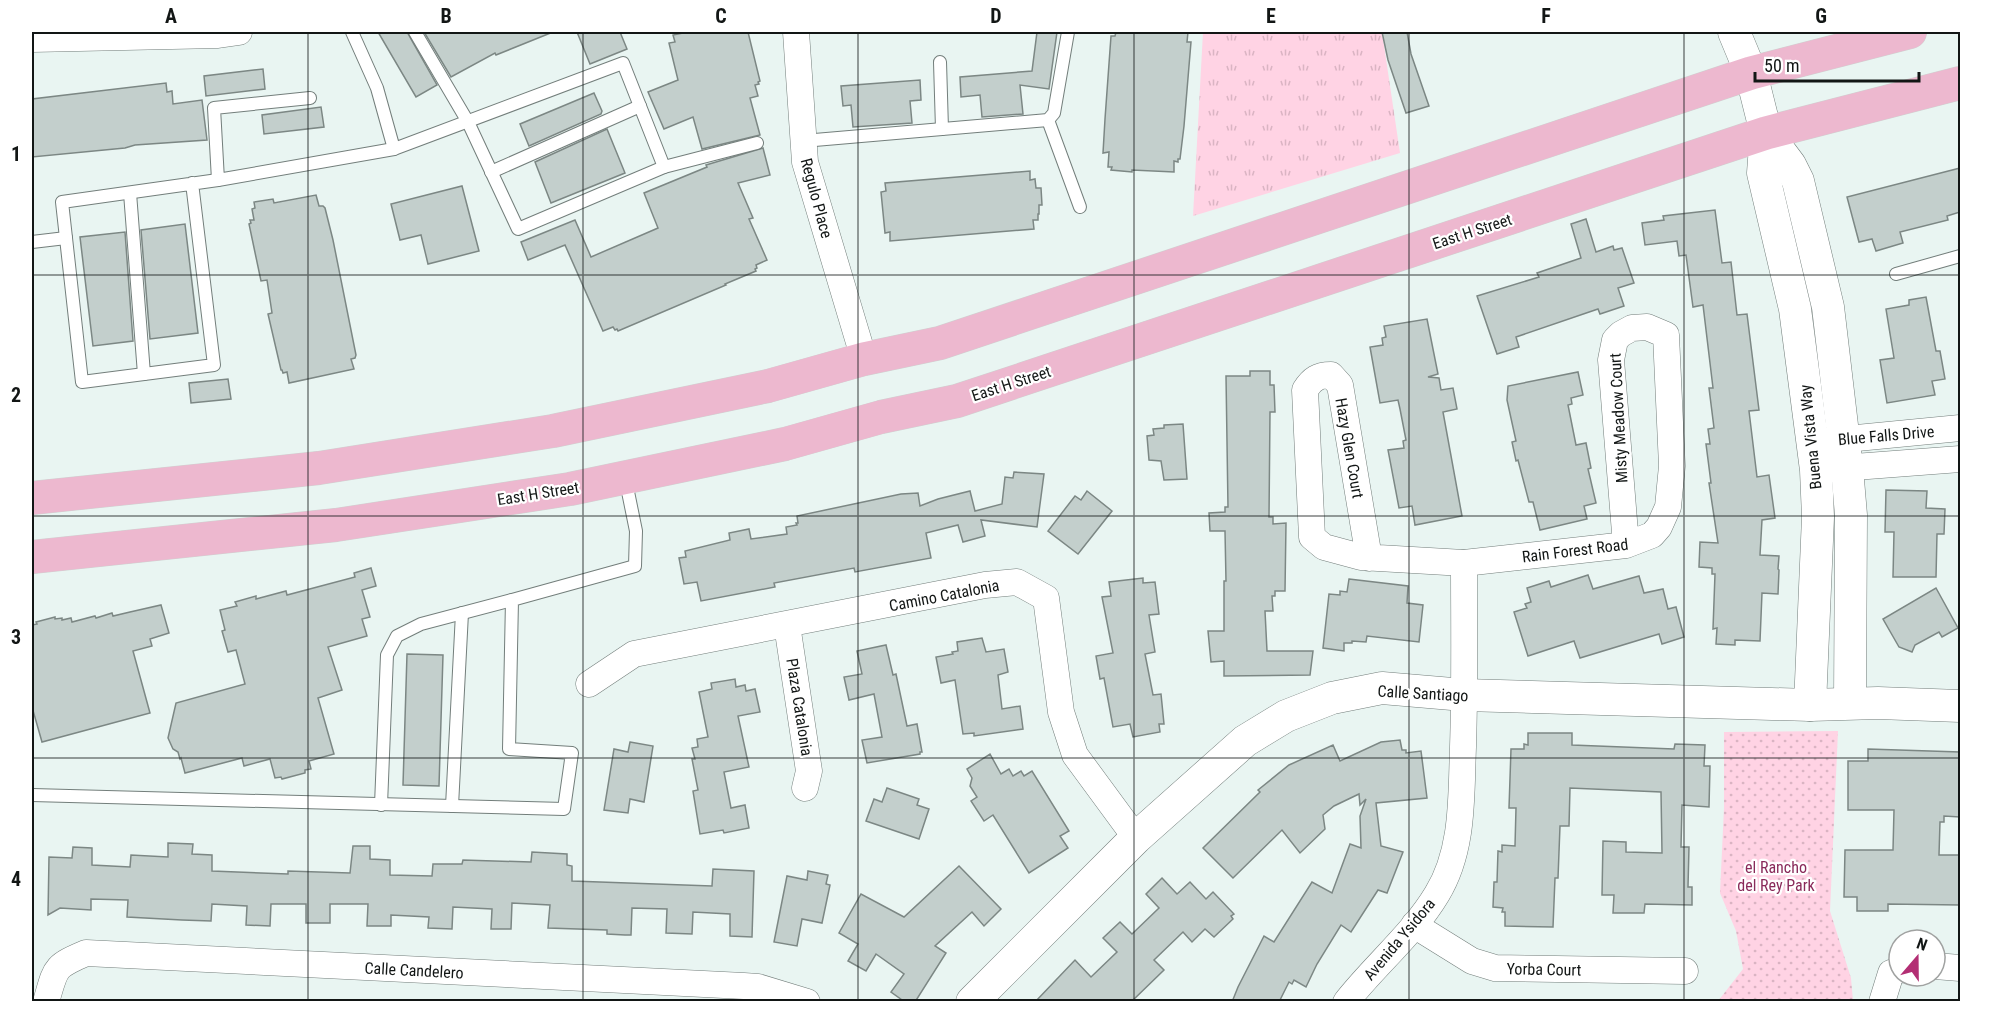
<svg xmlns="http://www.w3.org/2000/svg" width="1992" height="1033" font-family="'Roboto Condensed',sans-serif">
  <defs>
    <pattern id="grass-tufts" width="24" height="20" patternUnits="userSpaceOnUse" patternTransform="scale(1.5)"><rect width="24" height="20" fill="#ffd3e4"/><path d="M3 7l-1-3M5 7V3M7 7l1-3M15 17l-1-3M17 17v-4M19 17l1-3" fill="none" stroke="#dab4c3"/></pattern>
    <pattern id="park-dots" width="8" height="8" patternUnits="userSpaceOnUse" patternTransform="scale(1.5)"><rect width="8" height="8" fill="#ffd3e4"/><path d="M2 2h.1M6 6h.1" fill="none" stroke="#dab4c3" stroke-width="1.8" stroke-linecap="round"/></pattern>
  </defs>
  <rect width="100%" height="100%" fill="#e9f5f2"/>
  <polygon fill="url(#grass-tufts)" points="1203,32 1382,32 1400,153 1193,216"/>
  <polygon fill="url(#park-dots)" points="1838,731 1830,911 1851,978 1853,1001 1718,1001 1743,969 1736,931 1720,893 1724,808 1724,732"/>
  <g fill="#c3cfcc" stroke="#7c8784" stroke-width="1.5">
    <polygon points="378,32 407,32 437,85 416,97"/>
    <polygon points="424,32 553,32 496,55 495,53 451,77"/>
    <polygon points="577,32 620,32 627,49 590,64"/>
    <polygon points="688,32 748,32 760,81 758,82 759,84 755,85 758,96 750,98 760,135 702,149 693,117 664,129 648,92 678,80 669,43 675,42 673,35"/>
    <polygon points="1037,32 1057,32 1049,89 1020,85 1023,114 982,117 980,95 961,97 960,77 1032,71"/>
    <polygon points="1116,32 1188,32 1187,42 1191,42 1184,126 1180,159 1178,159 1178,162 1174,161 1174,172 1132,170 1132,172 1111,170 1112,167 1108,167 1109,152 1103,153 1105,119 1111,36 1115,36"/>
    <polygon points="1382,32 1407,32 1411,54 1429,106 1406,113 1388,60"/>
    <polygon points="263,69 265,89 206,96 204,76"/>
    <polygon points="920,80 921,100 910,101 912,123 853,127 851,105 843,106 841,86"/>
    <polygon points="166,83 167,92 172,91 173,104 202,100 207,140 135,145 125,148 32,157 32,99"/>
    <polygon points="594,93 602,111 601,114 529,146 520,124"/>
    <polygon points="321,107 324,127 264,134 262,115"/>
    <polygon points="607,129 625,173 551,203 535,162"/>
    <polygon points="763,148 770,175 738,183 753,218 749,219 767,260 756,265 757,268 755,269 756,271 725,284 726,285 618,331 617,329 615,330 613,327 603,331 565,245 528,260 521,242 575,220 591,257 658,228 644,193 707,167 706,165"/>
    <polygon points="1960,168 1960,212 1947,216 1948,220 1900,232 1903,243 1876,251 1872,239 1859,242 1847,197"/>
    <polygon points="1030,171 1030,180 1035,179 1036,188 1041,188 1042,205 1039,205 1039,214 1038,214 1038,220 1033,220 1034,229 890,241 890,232 885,233 881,192 886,191 885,183"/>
    <polygon points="462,186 479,251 428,264 421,235 400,240 391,204"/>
    <polygon points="316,195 319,206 323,206 325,208 333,240 356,355 355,358 351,359 354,369 289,383 287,372 283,373 282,370 281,370 268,314 272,313 267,280 261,281 249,224 251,223 250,220 254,220 252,209 255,208 254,202 273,199 274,203"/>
    <polygon points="1715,210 1722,263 1731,262 1737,315 1747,314 1759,410 1749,411 1757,477 1769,475 1775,518 1762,520 1760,555 1779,556 1778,569 1779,570 1778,594 1762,593 1760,641 1735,640 1735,645 1716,644 1717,628 1713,629 1715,574 1712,574 1712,568 1699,567 1700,542 1718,543 1709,483 1711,483 1706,444 1710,444 1708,429 1714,428 1709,388 1713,388 1703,305 1693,307 1686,255 1679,256 1677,241 1645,245 1642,223 1664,220 1663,216"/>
    <polygon points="1586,219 1596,252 1613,246 1614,250 1622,248 1634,283 1618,288 1624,306 1600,314 1598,309 1516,337 1519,347 1497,354 1477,296 1539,277 1537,273 1581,258 1571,224"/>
    <polygon points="185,224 198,333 150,339 141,230"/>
    <polygon points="125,232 133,341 93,346 80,237"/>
    <polygon points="1926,297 1936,351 1940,351 1945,379 1932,381 1935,395 1887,403 1880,360 1894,358 1886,309 1909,305 1909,300"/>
    <polygon points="1427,319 1438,374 1428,377 1439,378 1441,390 1453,388 1457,409 1443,412 1462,516 1415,525 1412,506 1399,508 1388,450 1404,448 1403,441 1406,440 1400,409 1398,400 1380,403 1370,347 1383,345 1382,338 1386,337 1384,326"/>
    <polygon points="1250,371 1270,371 1270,385 1274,385 1275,412 1270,412 1269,517 1273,517 1273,524 1286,523 1285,591 1275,591 1275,596 1272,596 1273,611 1265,611 1267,651 1313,651 1310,675 1224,676 1224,661 1211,662 1208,631 1224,631 1224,581 1226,581 1225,531 1210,531 1209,513 1225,512 1225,507 1228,507 1226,376 1250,376"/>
    <polygon points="1578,372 1583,395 1571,398 1572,404 1568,405 1576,445 1586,443 1591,468 1588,469 1596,503 1584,506 1587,519 1540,530 1533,502 1529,502 1518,460 1516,461 1512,442 1516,441 1507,400 1508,386"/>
    <polygon points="228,379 231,399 191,403 189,383"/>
    <polygon points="1183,424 1187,479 1164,480 1161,461 1149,460 1147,436 1154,435 1153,429 1164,428 1164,425"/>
    <polygon points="1014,472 1044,474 1037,527 981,520 985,536 963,542 958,525 926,533 931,558 855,572 854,568 774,583 775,587 701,601 697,582 684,584 679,558 686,557 685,551 730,540 729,533 749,529 751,539 787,534 786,527 797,525 796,523 798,523 797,516 901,494 918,493 920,506 938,499 970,491 975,511 1002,504 1005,477 1013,478"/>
    <polygon points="1886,490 1927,491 1926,508 1945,509 1944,534 1937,534 1936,577 1893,577 1894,532 1885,532"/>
    <polygon points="1087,491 1112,511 1078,554 1048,531 1075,496 1081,500"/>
    <polygon points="371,568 376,586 362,590 370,617 362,619 367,636 328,647 342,690 318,698 334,754 309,761 311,769 305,770 305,773 282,779 281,777 275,778 270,759 244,766 242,758 185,773 181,758 180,759 178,752 173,749 168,738 176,703 245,684 236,650 228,652 222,631 225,630 220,610 237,606 235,602 256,596 256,599 286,591 287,595 355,577 354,573"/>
    <polygon points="1588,575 1593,589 1639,576 1644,593 1663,589 1668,609 1676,607 1684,637 1662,644 1659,634 1580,658 1574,641 1528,656 1514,612 1527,608 1525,604 1531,602 1527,588 1549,581 1551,587"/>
    <polygon points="1143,578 1143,583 1155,582 1159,614 1149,615 1155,652 1145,654 1153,695 1161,694 1164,724 1159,724 1160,732 1133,737 1130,724 1113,727 1104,678 1100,679 1096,656 1113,653 1102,597 1111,596 1109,582"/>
    <polygon points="1349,579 1408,586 1407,603 1423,605 1419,642 1367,636 1366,642 1352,641 1352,643 1344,643 1344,651 1323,648 1329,594 1340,595 1340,591 1347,592"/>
    <polygon points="1936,588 1958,628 1942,637 1939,632 1915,645 1912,652 1899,647 1883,619"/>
    <polygon points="161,605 169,633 150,639 152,646 133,651 150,713 42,742 32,707 32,625 37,624 36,622 55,617 55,619 62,618 62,620 71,618 72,622 95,616 96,618 112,613 113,616 130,612"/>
    <polygon points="982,638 986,652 1004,649 1008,672 998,675 1002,709 1020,706 1023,729 974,736 974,733 963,734 955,680 941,683 936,657 953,654 952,652 958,651 957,642"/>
    <polygon points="886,645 893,675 896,674 907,726 917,724 922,752 920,752 920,754 867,763 862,740 882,737 874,694 849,700 844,677 862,674 857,651"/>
    <polygon points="407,654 443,655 439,786 403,785"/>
    <polygon points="735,679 736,687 745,685 746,691 755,689 760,712 738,716 749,767 724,772 731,808 745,805 749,828 724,833 723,830 700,834 693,791 698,790 692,759 695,759 692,748 698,747 697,739 708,737 699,692 712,689 711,683"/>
    <polygon points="1528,733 1572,733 1572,745 1674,749 1675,744 1705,745 1704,766 1710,766 1709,807 1682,805 1681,847 1689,847 1688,887 1692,887 1692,905 1645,904 1644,913 1613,913 1614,895 1602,895 1603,841 1626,842 1626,852 1662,853 1661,792 1570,788 1569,826 1560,826 1558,878 1555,878 1553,927 1505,926 1505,912 1502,912 1503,908 1493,907 1494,882 1497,882 1498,851 1502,852 1502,845 1515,846 1516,808 1509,808 1511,749 1524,749 1524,744 1528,745"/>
    <polygon points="1400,740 1402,750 1406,750 1406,753 1421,751 1427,798 1376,803 1381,846 1403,852 1387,893 1378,890 1351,932 1341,925 1317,964 1306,987 1294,980 1292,984 1289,982 1279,1002 1232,1002 1238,987 1264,936 1274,942 1312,882 1332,893 1350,844 1361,848 1360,816 1366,799 1360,805 1359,794 1334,806 1323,815 1325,829 1300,853 1282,830 1233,878 1203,848 1260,792 1258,790 1289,765 1333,745 1340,761 1381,742"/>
    <polygon points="630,742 653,746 644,802 630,799 628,813 604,810 614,749 628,752"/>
    <polygon points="1868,749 1960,752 1960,817 1944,816 1944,822 1940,822 1939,855 1960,855 1960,905 1888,904 1888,911 1857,911 1857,897 1844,897 1845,850 1893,850 1894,810 1848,810 1848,761 1868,761"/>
    <polygon points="990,754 1001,774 1009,769 1013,776 1021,771 1024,776 1032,771 1069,831 1060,836 1068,848 1029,873 993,815 984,821 971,801 977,797 970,786 972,778 967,769"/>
    <polygon points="887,788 919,799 917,805 929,809 919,839 866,821 874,799 882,802"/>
    <polygon points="168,843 193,844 192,854 212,855 212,871 288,874 288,871 350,873 353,846 370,846 370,859 390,860 390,875 432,876 433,864 462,864 463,860 531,862 532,852 567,854 567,865 572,866 572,881 712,886 713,869 754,871 752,937 730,936 730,914 693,912 692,934 666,933 667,909 632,908 631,935 625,935 607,934 607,930 548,928 550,905 512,903 511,929 491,929 492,909 453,907 452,929 428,928 429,917 391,915 391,926 367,926 368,904 330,904 330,923 306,923 306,904 271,904 270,926 246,925 247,906 212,904 211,921 182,920 127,917 128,900 91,899 91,910 60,908 48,915 49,857 72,858 73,847 92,848 92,865 130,867 131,855 168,857"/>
    <polygon points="959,866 1001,909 984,926 972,912 935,946 946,953 915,1002 905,1002 891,992 904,974 876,954 866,971 848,961 858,944 839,933 861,894 904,917"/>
    <polygon points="808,871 828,875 826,884 830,885 822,923 802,919 797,946 774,942 787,876 807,880"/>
    <polygon points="1162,878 1177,894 1190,882 1206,899 1213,892 1234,914 1231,916 1233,919 1214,937 1205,929 1192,942 1183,932 1154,960 1164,970 1131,1002 1035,1002 1075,960 1091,977 1117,952 1103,938 1120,922 1132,934 1159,908 1146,894"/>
  </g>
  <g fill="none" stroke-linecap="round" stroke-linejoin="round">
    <defs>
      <g id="service">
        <polyline points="352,32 377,88 394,149 623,63 664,167 757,143"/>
        <polyline points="415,32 468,122 518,229 664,167"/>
        <polyline points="940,62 942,129"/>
        <polyline points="310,98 214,108 218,180 394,149"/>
        <polyline points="1048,120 1080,207"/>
        <polyline points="803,141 1048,120 1054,113 1068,32"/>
        <polyline points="491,172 640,106"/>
        <path d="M192,183L214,365L82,382L62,202C114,195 166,187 218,180"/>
        <polyline points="130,193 144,374"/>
        <polyline points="32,242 66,238"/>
        <polyline points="1896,274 1960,256"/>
        <polyline points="32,795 564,809 572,753 509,749 512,600 635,566 636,531 625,477"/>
        <polyline points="381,805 387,655 397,636 421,624 512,600"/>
        <polyline points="452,806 462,613"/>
      </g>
      <g id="minor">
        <polyline points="796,32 805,162 864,359"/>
        <polyline points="32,39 218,35 239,32"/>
        <polyline points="1826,441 1960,428"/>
        <polyline points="1828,469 1960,459"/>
        <path d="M1369,558L1340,385L1331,375C1318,375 1312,379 1305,390L1312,537L1324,547L1361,557L1464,563L1626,545L1652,535L1659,527L1668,507L1672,466L1666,335L1647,327L1632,328L1621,334L1615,340L1611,360L1626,545"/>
        <polyline points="787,625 809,771 805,788"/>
        <polyline points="589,684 634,654 985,585 1017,582 1046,598 1061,712 1075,755 1136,838"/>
        <polyline points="1414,925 1472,961 1495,968 1685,971"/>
        <polyline points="1935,966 1960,968"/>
        <path d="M46,1002C56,968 53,967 86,953L744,986L758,987L807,1002"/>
        <path d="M1346,1002C1375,965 1413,934 1437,894C1464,850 1461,796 1463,747C1465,686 1464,625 1464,563"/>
        <polyline points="1882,1002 1891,973 1899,970"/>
      </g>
      <g id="tertiary">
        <polyline points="1734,32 1751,73 1766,133 1763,173 1795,309 1816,470 1818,517 1810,705"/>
        <polyline points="1766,133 1790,165 1798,181 1828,307 1847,468 1851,515 1850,703"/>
        <polyline points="972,1002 1136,838 1245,741 1286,716 1332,698 1382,688 1464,695 1810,705 1878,703 1960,706"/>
      </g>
      <g id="primary">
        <polyline points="32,498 319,468 553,431 768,386 864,359 940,343 1751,73 1910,32"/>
        <polyline points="32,557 336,525 570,489 785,444 881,417 957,401 1766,133 1960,83"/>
      </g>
    </defs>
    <use href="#service" stroke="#737e7b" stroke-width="14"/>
    <use href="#minor" stroke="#737e7b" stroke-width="27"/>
    <use href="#tertiary" stroke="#737e7b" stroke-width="33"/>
    <use href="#primary" stroke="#d0d0d0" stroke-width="34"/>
    <use href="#service" stroke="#fff" stroke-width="12"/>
    <use href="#minor" stroke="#fff" stroke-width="26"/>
    <use href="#tertiary" stroke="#fff" stroke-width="32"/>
    <use href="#primary" stroke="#edb8cf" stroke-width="33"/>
  </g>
  <path fill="none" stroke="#121615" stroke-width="1.5" stroke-opacity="0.55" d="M308,32V1002M583,32V1002M858,32V1002M1134,32V1002M1409,32V1002M1684,32V1002M32,275H1960M32,516H1960M32,758H1960"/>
  <g text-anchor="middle" stroke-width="4.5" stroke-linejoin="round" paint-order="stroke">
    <g font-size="16" fill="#121615" stroke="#fff">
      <text transform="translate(817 198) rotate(75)" y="6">Regulo Place</text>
      <text transform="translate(1472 231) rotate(-18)" y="6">East H Street</text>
      <text transform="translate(1011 383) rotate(-18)" y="6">East H Street</text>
      <text transform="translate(1618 418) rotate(-93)" y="6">Misty Meadow Court</text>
      <text transform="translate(1886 435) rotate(-5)" y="6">Blue Falls Drive</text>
      <text transform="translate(1810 437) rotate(-96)" y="6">Buena Vista Way</text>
      <text transform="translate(1350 448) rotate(80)" y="6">Hazy Glen Court</text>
      <text transform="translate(538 493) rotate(-9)" y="6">East H Street</text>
      <text transform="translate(1575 550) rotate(-7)" y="6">Rain Forest Road</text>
      <text transform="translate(944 595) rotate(-11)" y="6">Camino Catalonia</text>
      <text transform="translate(1423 693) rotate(3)" y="6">Calle Santiago</text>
      <text transform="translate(800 707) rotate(81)" y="6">Plaza Catalonia</text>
      <text transform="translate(1399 939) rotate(-50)" y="6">Avenida Ysidora</text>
      <text transform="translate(1544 969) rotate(1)" y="6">Yorba Court</text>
      <text transform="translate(414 970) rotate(3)" y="6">Calle Candelero</text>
    </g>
    <g font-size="16" fill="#892a5a" stroke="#fff">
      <text x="1776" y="873">el Rancho<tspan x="1776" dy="18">del Rey Park</tspan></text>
    </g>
  </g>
  <rect width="1992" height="1033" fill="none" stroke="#ffffff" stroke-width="66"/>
  <g transform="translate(1917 958) rotate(20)"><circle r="28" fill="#ffffff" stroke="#a0a2a1" stroke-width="1.5"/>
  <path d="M0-4.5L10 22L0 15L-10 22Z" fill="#b32e74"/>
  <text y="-9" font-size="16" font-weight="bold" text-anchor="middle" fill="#121615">N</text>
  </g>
  <path d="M1755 72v9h164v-9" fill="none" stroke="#121615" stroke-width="3"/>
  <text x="1764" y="72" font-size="18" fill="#121615" stroke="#ffffff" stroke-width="4.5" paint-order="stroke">50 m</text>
  <rect x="33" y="33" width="1926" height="967" fill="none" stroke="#121615" stroke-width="2"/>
  <g font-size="20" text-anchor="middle" font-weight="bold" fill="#121615">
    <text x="171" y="23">A</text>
    <text x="446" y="23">B</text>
    <text x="721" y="23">C</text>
    <text x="996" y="23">D</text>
    <text x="1271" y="23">E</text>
    <text x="1546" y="23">F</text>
    <text x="1821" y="23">G</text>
    <text x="16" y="161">1</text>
    <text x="16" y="402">2</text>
    <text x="16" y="644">3</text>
    <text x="16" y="886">4</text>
  </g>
</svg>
